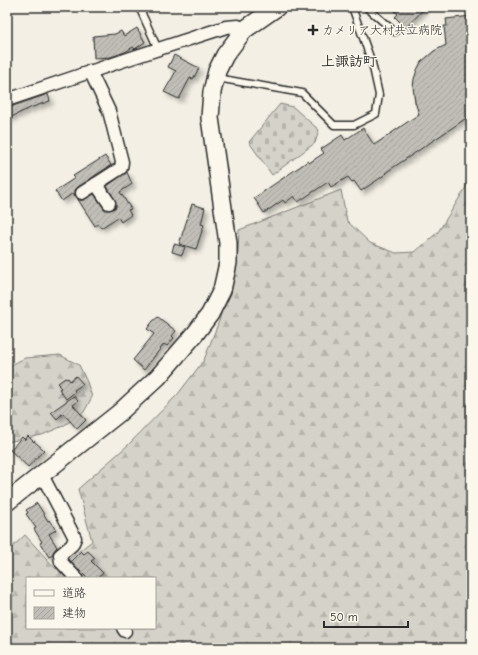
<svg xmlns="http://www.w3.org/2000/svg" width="478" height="655" font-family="'Comic Neue','Klee One',sans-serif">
  <defs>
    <pattern id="forest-firs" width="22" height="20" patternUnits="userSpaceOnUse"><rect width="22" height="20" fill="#d5d2c9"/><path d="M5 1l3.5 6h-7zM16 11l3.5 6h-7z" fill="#b7b4ad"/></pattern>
    <pattern id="cemetery-stones" width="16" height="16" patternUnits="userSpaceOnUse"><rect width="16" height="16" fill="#d5d2c9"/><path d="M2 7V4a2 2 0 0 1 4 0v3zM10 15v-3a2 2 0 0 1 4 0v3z" fill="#b7b4ad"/></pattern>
    <pattern id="building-hatch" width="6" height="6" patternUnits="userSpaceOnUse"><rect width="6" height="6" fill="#c0beb6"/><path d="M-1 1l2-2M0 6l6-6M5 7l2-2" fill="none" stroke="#a5a39d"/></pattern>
    <filter id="shadow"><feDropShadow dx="3.5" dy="3.5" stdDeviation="2" flood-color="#0004"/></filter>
  </defs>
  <rect width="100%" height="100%" fill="#f3efe4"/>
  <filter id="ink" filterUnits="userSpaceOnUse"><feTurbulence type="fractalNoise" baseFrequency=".025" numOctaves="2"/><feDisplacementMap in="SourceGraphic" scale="8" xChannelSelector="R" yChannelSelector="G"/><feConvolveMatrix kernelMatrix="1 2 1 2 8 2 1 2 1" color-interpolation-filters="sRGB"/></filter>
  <g filter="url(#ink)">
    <g fill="url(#forest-firs)" stroke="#807e7a" fill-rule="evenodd">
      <path d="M471,166V648H7V552L25,535L56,569L92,541L78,489L128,445L178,394L204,360L219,321L238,253L239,230L341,190L347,221L370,243L396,253L415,252L438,232L465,189ZM27,578H155V628H27Z"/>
      <polygon points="60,355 79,365 87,382 92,397 84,412 63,426 42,435 7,442 7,367 25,358"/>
    </g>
    <polygon fill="url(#cemetery-stones)" stroke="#807e7a" points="280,104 293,107 319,130 315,143 272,175 249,142"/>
    <g fill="url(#building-hatch)" stroke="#2b2b2b" filter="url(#shadow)">
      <polygon points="391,7 426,7 406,28 395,17 398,14"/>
      <polygon points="471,16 471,115 385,173 386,174 361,191 354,181 352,182 348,177 331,187 328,182 298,202 294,196 285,203 283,200 264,213 254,198 308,161 309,163 324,153 321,149 342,135 345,140 363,128 374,145 419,114 415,102 413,87 414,79 417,70 421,62 434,51 446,45 444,26 447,26 446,19"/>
      <polygon points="137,28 145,42 135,49 133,47 125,52 111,57 94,58 93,36 115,34 121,31 124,36"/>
      <polygon points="174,55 199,68 193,79 190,78 179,99 164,92 176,71 168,67"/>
      <polygon points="48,94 50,101 30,108 7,119 7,108"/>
      <polygon points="105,156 111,165 78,187 75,190 75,196 73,193 62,201 55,191 75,178 73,176"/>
      <polygon points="127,172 132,184 120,192 131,209 128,210 131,215 121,222 118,217 101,228 98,224 95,226 77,198 79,200 83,200 94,194 103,207 105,210 109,210 113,209 116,207 116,202 107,186"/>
      <polygon points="192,204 205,208 201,224 204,225 196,249 179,244"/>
      <polygon points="174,244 185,247 182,255 172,252"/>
      <polygon points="158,317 176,331 172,336 174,338 167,346 164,344 144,370 133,360 154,334 147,329 153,321"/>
      <polygon points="76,376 83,384 74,390 75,392 66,399 59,389 61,388 58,385 59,384 58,383 65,378 67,379 68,378 70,381"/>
      <polygon points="74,396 78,401 73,405 86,420 77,429 63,413 57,419 51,412"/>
      <polygon points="28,436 34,442 34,441 44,450 28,467 10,450 22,437 25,440"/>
      <polygon points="37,503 48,521 49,520 56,530 49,534 57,547 53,552 53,555 49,557 40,543 42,542 34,529 36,528 26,514 28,513 26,510"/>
      <polygon points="81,551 84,554 88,551 95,558 91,561 103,573 97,578 88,578 71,561"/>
    </g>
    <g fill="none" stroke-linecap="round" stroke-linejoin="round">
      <defs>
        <g id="lane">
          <polyline points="139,7 158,49"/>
          <polyline points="366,7 395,32"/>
          <polyline points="217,78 302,93 334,125 354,125 376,114 379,95 372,63 352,7"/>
        </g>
        <g id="street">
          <polyline points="90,71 109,111 122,162 121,168 96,184 109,203"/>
          <polyline points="7,100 128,59 226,27 238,26 244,30"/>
          <polyline points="82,193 96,184"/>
          <polyline points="42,475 75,538 72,545 60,555 61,562 76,578"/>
          <polyline points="123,628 125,631"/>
        </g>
        <polyline id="secondary" points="7,502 119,413 158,377 195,334 210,314 222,290 228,263 228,243 210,118 212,92 217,71 225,55 244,30 277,7"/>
      </defs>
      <use href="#lane" stroke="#2b2b2b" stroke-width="9"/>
      <use href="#street" stroke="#2b2b2b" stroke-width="15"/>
      <use href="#secondary" stroke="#2b2b2b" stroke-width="20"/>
      <use href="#lane" stroke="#fbf7ec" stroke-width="6"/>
      <use href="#street" stroke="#fbf7ec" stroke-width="12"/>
      <use href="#secondary" stroke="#fbf7ec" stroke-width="17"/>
    </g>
  </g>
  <path fill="#2b2b2b" stroke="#fbf7ec" stroke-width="1.5" d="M311 24h4v4h4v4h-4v4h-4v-4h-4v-4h4z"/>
  <g text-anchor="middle" stroke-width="3" stroke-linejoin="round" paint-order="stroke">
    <g font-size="12" fill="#2b2b2b" stroke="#fbf7ec" text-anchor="start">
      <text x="322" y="34">カメリア大村共立病院</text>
    </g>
    <g font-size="14" font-weight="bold" fill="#2b2b2b" stroke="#fbf7ec">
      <text x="349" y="66">上諏訪町</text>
    </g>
  </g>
  <rect width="478" height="655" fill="none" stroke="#fbf7ec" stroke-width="24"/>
  <rect x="12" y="12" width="454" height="631" fill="none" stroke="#2b2b2b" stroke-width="1.5" filter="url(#ink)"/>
  <rect x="26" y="577" width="130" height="52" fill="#fbf7ec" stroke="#a8a59f"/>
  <rect x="34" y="590" width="20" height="6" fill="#fbf7ec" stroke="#a8a59f"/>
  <text x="62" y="597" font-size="12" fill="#2b2b2b">道路</text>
  <rect x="34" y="607" width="20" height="12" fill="url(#building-hatch)" stroke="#a8a59f"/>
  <text x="62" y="617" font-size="12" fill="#2b2b2b">建物</text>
  <path d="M324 621v6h84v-6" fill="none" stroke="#2b2b2b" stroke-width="2"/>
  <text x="330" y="621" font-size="12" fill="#2b2b2b" stroke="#fbf7ec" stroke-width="3" paint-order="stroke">50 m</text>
</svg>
